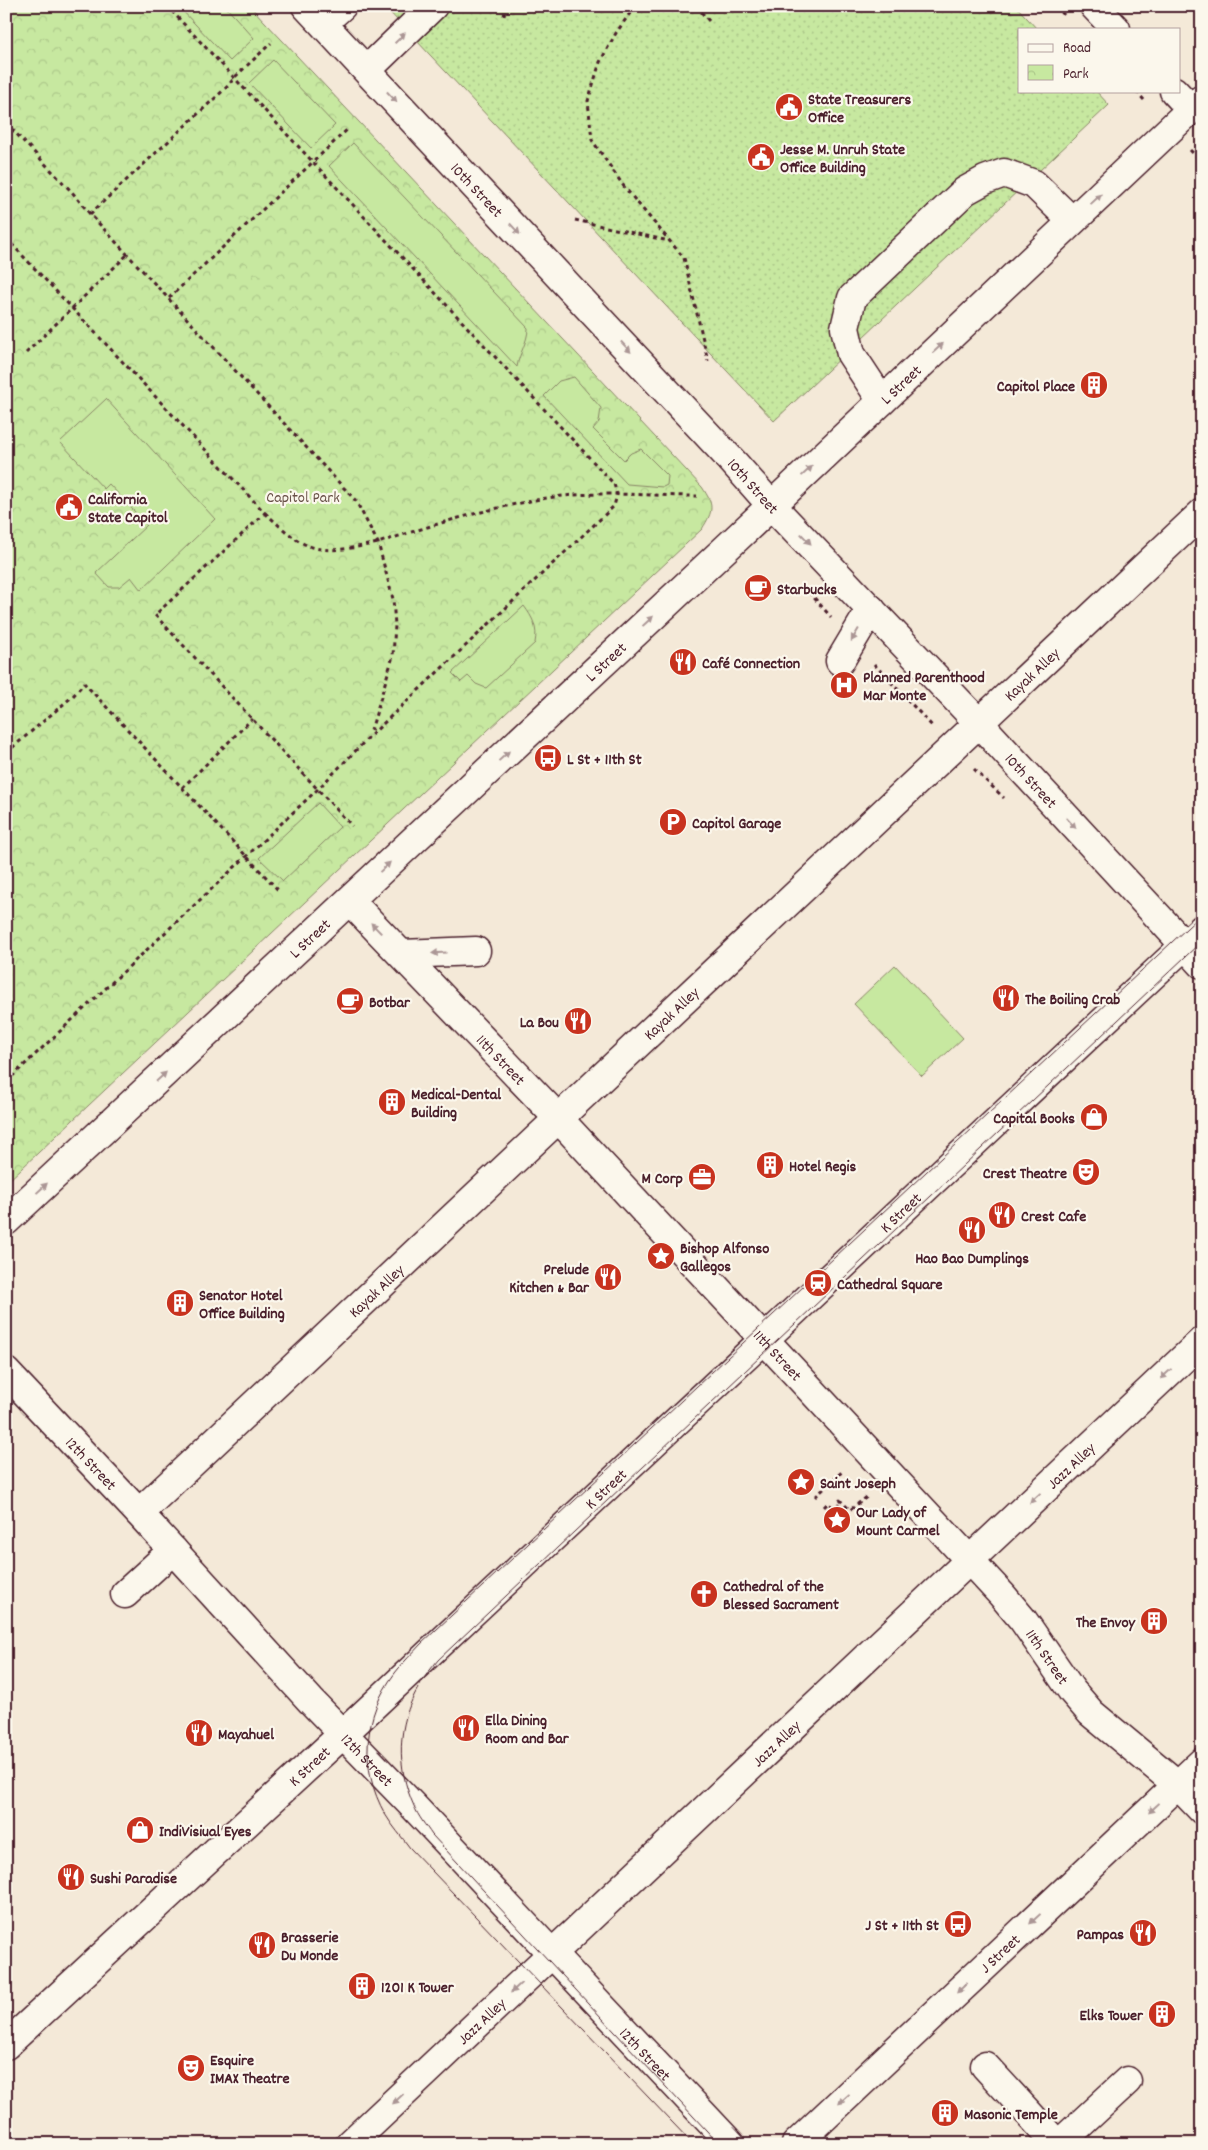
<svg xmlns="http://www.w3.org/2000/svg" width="1208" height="2150" font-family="Dekko,sans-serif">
  <defs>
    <pattern id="grass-dots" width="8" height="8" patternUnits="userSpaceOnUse" patternTransform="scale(1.25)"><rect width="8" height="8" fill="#c7e8a0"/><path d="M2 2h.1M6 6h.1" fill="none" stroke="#acc78a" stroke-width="1.8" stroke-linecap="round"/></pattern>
    <pattern id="park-crowns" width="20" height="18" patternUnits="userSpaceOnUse" patternTransform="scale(1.25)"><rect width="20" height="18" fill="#c7e8a0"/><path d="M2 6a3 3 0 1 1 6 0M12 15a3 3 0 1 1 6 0" fill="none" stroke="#acc78a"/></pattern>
  </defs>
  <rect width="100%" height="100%" fill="#f4e9d8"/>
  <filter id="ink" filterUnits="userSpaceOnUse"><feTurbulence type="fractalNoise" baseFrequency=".02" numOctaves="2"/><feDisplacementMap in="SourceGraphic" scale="10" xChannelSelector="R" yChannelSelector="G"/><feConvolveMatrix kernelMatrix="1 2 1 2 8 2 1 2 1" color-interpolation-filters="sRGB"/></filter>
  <g filter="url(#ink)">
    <polygon fill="url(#grass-dots)" stroke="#888466" points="384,6 1016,6 1037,29 1019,29 1019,91 1096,91 1109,105 774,421"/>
    <path fill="url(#park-crowns)" stroke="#888466" d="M6,6H250L702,487C714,505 714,510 702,529L6,1183Z"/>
    <g fill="#c7e8a0" stroke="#888466">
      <polygon points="178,6 225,6 254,38 230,61"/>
      <polygon points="273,60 335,125 311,148 249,83"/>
      <path d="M353,143L528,328C528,342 519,353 517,367L329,166Z"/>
      <polygon points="574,377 601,408 599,422 593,429 624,460 631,453 641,449 668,476 667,485 663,487 627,484 544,396 559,381"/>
      <polygon points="106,399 215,519 141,590 131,577 119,587 109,587 96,573 147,525 109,484 104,489 60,442"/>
      <path d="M524,606C533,618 538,628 535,643L486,688L476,684L468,676L461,682L452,673Z"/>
      <polygon points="318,803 340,827 283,881 259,858"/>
      <polygon points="895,965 963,1038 922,1076 854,1004"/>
    </g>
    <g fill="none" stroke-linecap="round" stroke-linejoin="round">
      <defs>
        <g id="minor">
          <path id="s1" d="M306,6L734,463L771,505L979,723L1202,964"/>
          <polyline points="323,23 342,6"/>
          <polyline points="367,70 433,6"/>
          <polyline points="882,401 851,354 845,328 852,298 965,191 985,180 1004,173 1034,184 1072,221"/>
          <polyline points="840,661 871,609"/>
          <path id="s2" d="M350,901L558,1118L1002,1595L1023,1620L1072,1691L1091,1713L1178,1785L1202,1810"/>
          <polyline points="402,954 476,951"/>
          <path id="s3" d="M139,1513L1202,513"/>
          <polyline points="125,1594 173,1550"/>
          <path id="s4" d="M6,2045L343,1734L1202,929"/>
          <polyline points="985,2066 1057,2144"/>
          <path id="s5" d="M350,2144L1202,1341"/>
          <polyline points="1059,2144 1127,2081"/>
        </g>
        <g id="major">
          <polyline points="1094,6 1116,29"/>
          <polyline points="1174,91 1191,109"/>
          <path id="s6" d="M6,1221L737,538L1202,99"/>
          <path id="s7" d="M6,1372L139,1513L311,1701L414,1807L731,2144"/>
          <path id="s8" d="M796,2144L1202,1762"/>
        </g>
      </defs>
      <use href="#minor" stroke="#4a1f2b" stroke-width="31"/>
      <use href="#major" stroke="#4a1f2b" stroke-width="31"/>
      <g stroke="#4a1f2b" stroke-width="3" stroke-dasharray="4 4" stroke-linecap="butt">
        <polyline points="375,6 382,13"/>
        <polyline points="635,6 616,33 600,62 588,101 592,140 625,188 684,258 708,361"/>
        <polyline points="696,6 709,21"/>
        <polyline points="1056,6 1065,16"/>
        <polyline points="504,16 506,6"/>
        <polyline points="1136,91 1145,101"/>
        <polyline points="6,123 72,192 90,214 356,501 378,543 393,599 395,625 393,656 370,734"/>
        <polyline points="1190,150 1202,162"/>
        <polyline points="90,214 228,86 234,78 271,43"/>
        <polyline points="575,220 669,241"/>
        <polyline points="6,238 265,513 155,615 352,826"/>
        <polyline points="169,298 349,128"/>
        <polyline points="26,353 128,254"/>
        <path d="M265,513C278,524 293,540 309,546C329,554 357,547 378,543C431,525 486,509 541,499C592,490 646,496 697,496"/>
        <polyline points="809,592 831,617"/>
        <polyline points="874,664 933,727"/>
        <polyline points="6,753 73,696 84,683 280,892"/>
        <polyline points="974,769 1004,798"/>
        <polyline points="182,788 252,719"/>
        <polyline points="6,1082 318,789 370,736 614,506 617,495 614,484 167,6"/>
        <polyline points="815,1497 844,1470"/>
        <polyline points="824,1507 828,1503 843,1517 846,1513 837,1503 840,1500 850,1510 868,1496"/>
      </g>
      <use href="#minor" stroke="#fbf7ec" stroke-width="28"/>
      <use href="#major" stroke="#fbf7ec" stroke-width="28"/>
      <g stroke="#4a1f2b" stroke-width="1">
        <path d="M693,2144L410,1848C402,1837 392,1826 385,1814C359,1768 363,1715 395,1673C403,1662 413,1653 421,1644L1202,914"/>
        <path d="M719,2144L432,1835C426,1826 418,1816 414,1806C396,1767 397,1725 418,1688C423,1678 431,1669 438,1660L1202,941"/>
      </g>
    </g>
    <defs><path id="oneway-solid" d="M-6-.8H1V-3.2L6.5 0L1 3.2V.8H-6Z" transform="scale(1.25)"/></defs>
    <g fill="#ab9695">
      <use href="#oneway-solid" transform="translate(400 38) rotate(-44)"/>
      <use href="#oneway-solid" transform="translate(392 97) rotate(47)"/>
      <use href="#oneway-solid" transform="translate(1096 199) rotate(-43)"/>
      <use href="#oneway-solid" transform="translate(515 229) rotate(47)"/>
      <use href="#oneway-solid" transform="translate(626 347) rotate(47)"/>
      <use href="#oneway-solid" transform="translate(938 348) rotate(-43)"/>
      <use href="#oneway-solid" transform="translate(807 471) rotate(-43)"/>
      <use href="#oneway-solid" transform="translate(806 539) rotate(46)"/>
      <use href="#oneway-solid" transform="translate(648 621) rotate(-43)"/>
      <use href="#oneway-solid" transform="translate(855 635) rotate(121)"/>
      <use href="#oneway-solid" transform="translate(504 756) rotate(-43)"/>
      <use href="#oneway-solid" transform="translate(1071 823) rotate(47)"/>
      <use href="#oneway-solid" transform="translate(385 867) rotate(-43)"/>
      <use href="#oneway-solid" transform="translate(376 928) rotate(-134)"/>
      <use href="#oneway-solid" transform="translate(439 953) rotate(177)"/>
      <use href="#oneway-solid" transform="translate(161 1077) rotate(-43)"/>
      <use href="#oneway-solid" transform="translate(42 1188) rotate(-43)"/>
      <use href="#oneway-solid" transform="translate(1166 1374) rotate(137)"/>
      <use href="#oneway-solid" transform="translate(1035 1498) rotate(137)"/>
      <use href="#oneway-solid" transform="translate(1154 1808) rotate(137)"/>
      <use href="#oneway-solid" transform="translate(1035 1919) rotate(137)"/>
      <use href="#oneway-solid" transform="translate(516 1988) rotate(137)"/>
      <use href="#oneway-solid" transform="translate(962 1988) rotate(137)"/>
      <use href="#oneway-solid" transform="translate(398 2099) rotate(137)"/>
      <use href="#oneway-solid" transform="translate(844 2099) rotate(137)"/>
    </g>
  </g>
  <defs>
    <symbol id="civic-disc" viewBox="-11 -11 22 22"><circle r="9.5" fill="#c8321e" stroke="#fbf7ec"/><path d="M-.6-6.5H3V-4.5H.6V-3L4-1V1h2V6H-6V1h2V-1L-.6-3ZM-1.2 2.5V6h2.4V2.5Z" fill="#fff"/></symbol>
    <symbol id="building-disc" viewBox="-11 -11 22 22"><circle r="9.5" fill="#c8321e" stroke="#fbf7ec"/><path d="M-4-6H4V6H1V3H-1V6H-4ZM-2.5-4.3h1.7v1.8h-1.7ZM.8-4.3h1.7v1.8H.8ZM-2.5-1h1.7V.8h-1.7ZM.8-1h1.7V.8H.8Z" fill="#fff"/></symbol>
    <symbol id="cafe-disc" viewBox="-11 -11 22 22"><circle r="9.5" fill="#c8321e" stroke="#fbf7ec"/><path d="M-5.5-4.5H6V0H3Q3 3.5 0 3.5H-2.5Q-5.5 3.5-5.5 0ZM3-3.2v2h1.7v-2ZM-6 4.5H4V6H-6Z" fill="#fff"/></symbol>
    <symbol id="restaurant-disc" viewBox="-11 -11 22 22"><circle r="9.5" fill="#c8321e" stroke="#fbf7ec"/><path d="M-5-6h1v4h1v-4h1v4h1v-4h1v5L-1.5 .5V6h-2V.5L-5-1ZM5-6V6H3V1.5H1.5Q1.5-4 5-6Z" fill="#fff"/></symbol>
    <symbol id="hospital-disc" viewBox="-11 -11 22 22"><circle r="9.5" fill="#c8321e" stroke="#fbf7ec"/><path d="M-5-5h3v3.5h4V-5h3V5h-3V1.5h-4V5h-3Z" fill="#fff"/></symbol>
    <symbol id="bus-disc" viewBox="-11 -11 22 22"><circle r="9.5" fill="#c8321e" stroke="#fbf7ec"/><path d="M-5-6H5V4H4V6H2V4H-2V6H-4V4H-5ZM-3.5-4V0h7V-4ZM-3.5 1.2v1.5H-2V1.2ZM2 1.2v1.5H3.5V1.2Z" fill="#fff"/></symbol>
    <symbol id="parking-disc" viewBox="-11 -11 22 22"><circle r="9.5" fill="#c8321e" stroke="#fbf7ec"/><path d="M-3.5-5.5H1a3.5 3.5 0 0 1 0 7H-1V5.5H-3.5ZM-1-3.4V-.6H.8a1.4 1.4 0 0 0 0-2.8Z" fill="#fff"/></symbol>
    <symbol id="shop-disc" viewBox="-11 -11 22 22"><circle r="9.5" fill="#c8321e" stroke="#fbf7ec"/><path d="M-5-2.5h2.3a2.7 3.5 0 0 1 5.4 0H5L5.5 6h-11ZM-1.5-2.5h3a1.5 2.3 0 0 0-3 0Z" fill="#fff"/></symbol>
    <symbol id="theatre-disc" viewBox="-11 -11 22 22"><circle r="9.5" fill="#c8321e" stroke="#fbf7ec"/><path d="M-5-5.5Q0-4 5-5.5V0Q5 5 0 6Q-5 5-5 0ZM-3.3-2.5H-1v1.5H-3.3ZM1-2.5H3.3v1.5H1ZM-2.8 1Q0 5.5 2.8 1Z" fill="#fff"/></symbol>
    <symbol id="office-disc" viewBox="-11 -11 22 22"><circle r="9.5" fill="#c8321e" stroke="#fbf7ec"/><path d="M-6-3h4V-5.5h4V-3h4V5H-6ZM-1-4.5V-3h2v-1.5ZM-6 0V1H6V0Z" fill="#fff"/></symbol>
    <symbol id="sight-disc" viewBox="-11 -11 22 22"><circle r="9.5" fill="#c8321e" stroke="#fbf7ec"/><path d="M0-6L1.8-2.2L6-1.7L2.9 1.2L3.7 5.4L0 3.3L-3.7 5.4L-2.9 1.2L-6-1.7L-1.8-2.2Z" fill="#fff"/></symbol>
    <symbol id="station-disc" viewBox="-11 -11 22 22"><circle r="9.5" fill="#c8321e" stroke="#fbf7ec"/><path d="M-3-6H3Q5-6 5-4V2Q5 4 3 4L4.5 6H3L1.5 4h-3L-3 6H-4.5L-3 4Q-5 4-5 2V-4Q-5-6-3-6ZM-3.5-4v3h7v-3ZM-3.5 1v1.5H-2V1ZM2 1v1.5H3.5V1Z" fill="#fff"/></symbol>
    <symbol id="church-disc" viewBox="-11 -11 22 22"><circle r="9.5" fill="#c8321e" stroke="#fbf7ec"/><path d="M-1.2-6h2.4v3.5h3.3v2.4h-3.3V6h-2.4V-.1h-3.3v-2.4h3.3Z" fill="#fff"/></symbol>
  </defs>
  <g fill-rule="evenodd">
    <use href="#civic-disc" x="773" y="91" width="32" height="32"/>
    <use href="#civic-disc" x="745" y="141" width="32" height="32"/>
    <use href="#building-disc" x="1078" y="369" width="32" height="32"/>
    <use href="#civic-disc" x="53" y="491" width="32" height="32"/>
    <use href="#cafe-disc" x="742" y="572" width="32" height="32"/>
    <use href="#restaurant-disc" x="667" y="646" width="32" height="32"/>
    <use href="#hospital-disc" x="828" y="669" width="32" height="32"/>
    <use href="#bus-disc" x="532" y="742" width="32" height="32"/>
    <use href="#parking-disc" x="657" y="806" width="32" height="32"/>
    <use href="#restaurant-disc" x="990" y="982" width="32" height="32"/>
    <use href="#cafe-disc" x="334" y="985" width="32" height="32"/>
    <use href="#restaurant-disc" x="562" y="1005" width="32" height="32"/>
    <use href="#building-disc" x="376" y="1086" width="32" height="32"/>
    <use href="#shop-disc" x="1078" y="1101" width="32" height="32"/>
    <use href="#building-disc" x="754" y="1149" width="32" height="32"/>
    <use href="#theatre-disc" x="1070" y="1156" width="32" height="32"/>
    <use href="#office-disc" x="686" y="1161" width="32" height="32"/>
    <use href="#restaurant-disc" x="986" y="1199" width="32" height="32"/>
    <use href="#restaurant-disc" x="956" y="1214" width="32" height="32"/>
    <use href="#sight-disc" x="645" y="1240" width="32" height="32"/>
    <use href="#restaurant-disc" x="592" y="1261" width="32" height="32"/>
    <use href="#station-disc" x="802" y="1267" width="32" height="32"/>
    <use href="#building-disc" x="164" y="1287" width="32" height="32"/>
    <use href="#sight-disc" x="785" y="1466" width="32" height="32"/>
    <use href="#sight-disc" x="821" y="1504" width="32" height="32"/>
    <use href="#church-disc" x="688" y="1578" width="32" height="32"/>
    <use href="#building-disc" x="1138" y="1605" width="32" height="32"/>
    <use href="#restaurant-disc" x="450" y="1712" width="32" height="32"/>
    <use href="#restaurant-disc" x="183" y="1717" width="32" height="32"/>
    <use href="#shop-disc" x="124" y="1814" width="32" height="32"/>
    <use href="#restaurant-disc" x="55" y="1861" width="32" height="32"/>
    <use href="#bus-disc" x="942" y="1908" width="32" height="32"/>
    <use href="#restaurant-disc" x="1127" y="1917" width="32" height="32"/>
    <use href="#restaurant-disc" x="246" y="1929" width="32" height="32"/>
    <use href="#building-disc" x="346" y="1970" width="32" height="32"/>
    <use href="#building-disc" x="1146" y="1998" width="32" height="32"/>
    <use href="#theatre-disc" x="175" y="2052" width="32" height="32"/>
    <use href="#building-disc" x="929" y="2097" width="32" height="32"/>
  </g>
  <g text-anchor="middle" stroke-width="4.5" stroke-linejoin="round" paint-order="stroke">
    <g font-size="16" font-weight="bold" fill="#4a1f2b" stroke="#fbf7ec" text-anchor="start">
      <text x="808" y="104">State Treasurers<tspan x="808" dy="18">Office</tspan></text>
      <text x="780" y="154">Jesse M. Unruh State<tspan x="780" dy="18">Office Building</tspan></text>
      <text x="1075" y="391" text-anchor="end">Capitol Place</text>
      <text x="88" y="504">California<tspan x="88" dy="18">State Capitol</tspan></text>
      <text x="777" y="594">Starbucks</text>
      <text x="702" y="668">Café Connection</text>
      <text x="863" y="682">Planned Parenthood<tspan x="863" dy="18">Mar Monte</tspan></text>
      <text x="567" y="764">L St + 11th St</text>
      <text x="692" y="828">Capitol Garage</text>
      <text x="1025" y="1004">The Boiling Crab</text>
      <text x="369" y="1007">Botbar</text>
      <text x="559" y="1027" text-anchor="end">La Bou</text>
      <text x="411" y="1099">Medical-Dental<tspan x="411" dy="18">Building</tspan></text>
      <text x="1075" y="1123" text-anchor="end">Capital Books</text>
      <text x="789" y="1171">Hotel Regis</text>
      <text x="1067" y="1178" text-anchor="end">Crest Theatre</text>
      <text x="683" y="1183" text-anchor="end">M Corp</text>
      <text x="1021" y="1221">Crest Cafe</text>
      <text x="680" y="1253">Bishop Alfonso<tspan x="680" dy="18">Gallegos</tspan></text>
      <text x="972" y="1263" text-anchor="middle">Hao Bao Dumplings</text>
      <text x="589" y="1274" text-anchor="end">Prelude<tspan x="589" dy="18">Kitchen &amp; Bar</tspan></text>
      <text x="837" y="1289">Cathedral Square</text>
      <text x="199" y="1300">Senator Hotel<tspan x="199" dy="18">Office Building</tspan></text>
      <text x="820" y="1488">Saint Joseph</text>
      <text x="856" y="1517">Our Lady of<tspan x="856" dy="18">Mount Carmel</tspan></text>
      <text x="723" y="1591">Cathedral of the<tspan x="723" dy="18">Blessed Sacrament</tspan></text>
      <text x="1135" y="1627" text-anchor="end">The Envoy</text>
      <text x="485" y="1725">Ella Dining<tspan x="485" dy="18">Room and Bar</tspan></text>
      <text x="218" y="1739">Mayahuel</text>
      <text x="159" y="1836">IndiVisiual Eyes</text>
      <text x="90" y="1883">Sushi Paradise</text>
      <text x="939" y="1930" text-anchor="end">J St + 11th St</text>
      <text x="1124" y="1939" text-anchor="end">Pampas</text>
      <text x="281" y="1942">Brasserie<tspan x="281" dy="18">Du Monde</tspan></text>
      <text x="381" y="1992">1201 K Tower</text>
      <text x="1143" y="2020" text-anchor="end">Elks Tower</text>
      <text x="210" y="2065">Esquire<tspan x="210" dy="18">IMAX Theatre</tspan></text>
      <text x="964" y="2119">Masonic Temple</text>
    </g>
    <g font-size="16" fill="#4a1f2b" stroke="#fbf7ec">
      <text dy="6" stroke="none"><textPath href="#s1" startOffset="251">10th Street</textPath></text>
      <text dy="6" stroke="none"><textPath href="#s6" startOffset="1225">L Street</textPath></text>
      <text dy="6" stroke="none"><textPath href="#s1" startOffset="656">10th Street</textPath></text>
      <text dy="6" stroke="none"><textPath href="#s6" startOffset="820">L Street</textPath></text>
      <text dy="6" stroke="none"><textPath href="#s3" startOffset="1225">Kayak Alley</textPath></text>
      <text dy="6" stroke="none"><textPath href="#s1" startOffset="1061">10th Street</textPath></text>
      <text dy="6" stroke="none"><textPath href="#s6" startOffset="415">L Street</textPath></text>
      <text dy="6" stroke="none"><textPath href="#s3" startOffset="730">Kayak Alley</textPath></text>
      <text dy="6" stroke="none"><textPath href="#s2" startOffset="219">11th Street</textPath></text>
      <text dy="6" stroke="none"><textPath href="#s4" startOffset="1222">K Street</textPath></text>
      <text dy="6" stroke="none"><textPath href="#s3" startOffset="325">Kayak Alley</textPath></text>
      <text dy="6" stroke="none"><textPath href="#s2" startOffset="624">11th Street</textPath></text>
      <text dy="6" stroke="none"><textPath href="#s7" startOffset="125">12th Street</textPath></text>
      <text dy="6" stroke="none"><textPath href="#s5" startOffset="990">Jazz Alley</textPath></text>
      <text dy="6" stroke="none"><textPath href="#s4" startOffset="818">K Street</textPath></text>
      <text dy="6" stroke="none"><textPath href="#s2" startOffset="1029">11th Street</textPath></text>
      <text dy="6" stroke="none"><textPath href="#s5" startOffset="585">Jazz Alley</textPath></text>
      <text dy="6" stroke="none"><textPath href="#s7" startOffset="530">12th Street</textPath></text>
      <text dy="6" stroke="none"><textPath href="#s4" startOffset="412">K Street</textPath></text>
      <text dy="6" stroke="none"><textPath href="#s8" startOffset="279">J Street</textPath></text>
      <text dy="6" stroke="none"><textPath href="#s5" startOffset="180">Jazz Alley</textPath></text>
      <text dy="6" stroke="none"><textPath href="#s7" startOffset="935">12th Street</textPath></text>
    </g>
    <g font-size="16" fill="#695148" stroke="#fbf7ec">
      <text x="303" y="502">Capitol Park</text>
    </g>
  </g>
  <rect width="1208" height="2150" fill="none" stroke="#fbf7ec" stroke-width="25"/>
  <rect x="12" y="12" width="1183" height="2125" fill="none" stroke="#4a1f2b" stroke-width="2" filter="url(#ink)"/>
  <rect x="1018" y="28" width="162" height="65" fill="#fbf7ec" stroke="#b4a19f"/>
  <rect x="1028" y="44" width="25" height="8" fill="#fbf7ec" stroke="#b4a19f"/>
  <text x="1063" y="52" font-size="15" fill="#4a1f2b">Road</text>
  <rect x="1028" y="65" width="25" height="15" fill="url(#park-crowns)" stroke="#b4a19f"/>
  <text x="1063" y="78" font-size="15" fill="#4a1f2b">Park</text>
</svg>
